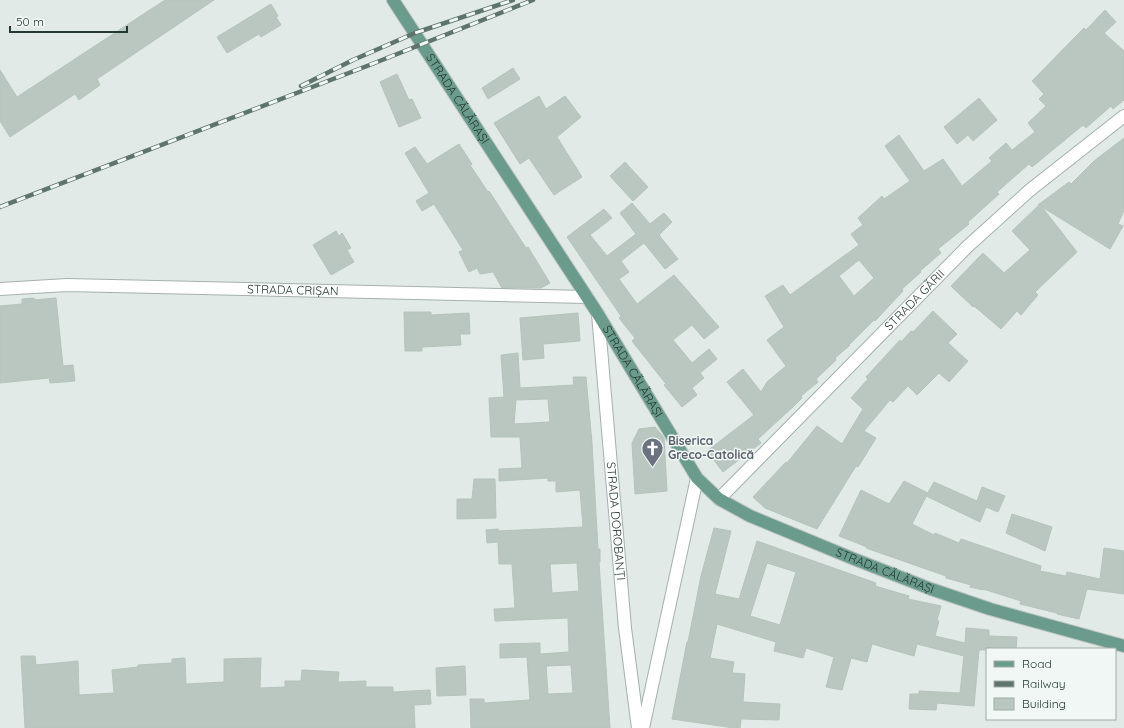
<svg xmlns="http://www.w3.org/2000/svg" width="1124" height="728" font-family="Quicksand,sans-serif">
  <rect width="100%" height="100%" fill="#e1eae6"/>
  <g fill="#bac7c1" stroke="#b4c3bc" fill-rule="evenodd">
    <polygon points="165,0 214,0 97,79 100,85 79,100 75,94 10,137 0,121 0,70 17,97"/>
    <polygon points="271,4 278,16 276,17 281,25 261,37 259,34 227,53 217,37"/>
    <path d="M1105,10L1116,22L1104,33L1124,51V100L1113,109L1111,106L1086,128L1083,125L1032,167L1029,164L997,192L999,194L968,222L969,224L938,249L941,253L920,271L921,272L902,289L903,291L875,321L874,320L849,345H850L835,358L836,360L816,379L818,382L801,396L802,398L794,406L758,439L761,443L723,472L707,451L754,415L727,382L743,369L761,392L767,382L786,366L767,340L784,327L765,296L783,285L790,295L859,245L851,234L863,225L858,218L882,196L884,199L910,181L885,146L899,135L924,171L943,159L962,186L992,161L989,158L1006,143L1012,150L1035,132L1028,123L1046,106L1039,99L1044,94L1032,81L1084,28L1086,30ZM859,260L874,278L854,296L839,276Z"/>
    <polygon points="513,68 520,79 488,99 482,88"/>
    <polygon points="397,74 409,100 412,99 421,118 399,127 380,82"/>
    <polygon points="539,96 546,109 565,96 581,117 557,137 582,177 554,195 529,158 520,164 494,123"/>
    <polygon points="979,98 997,120 973,141 968,135 957,144 944,127"/>
    <polygon points="1124,138 1124,210 1118,224 1123,226 1110,249 1042,207 1077,252 1035,292 1038,295 1021,315 1017,311 1001,329 974,306 973,307 951,286 983,253 1004,273 1030,250 1012,231 1039,205 1038,205 1069,182 1071,184 1094,161"/>
    <polygon points="459,144 472,164 470,165 488,192 489,191 526,248 528,247 550,283 541,288 502,288 493,272 480,274 477,268 469,272 459,252 463,250 434,204 422,211 416,201 429,193 405,153 415,147 427,164"/>
    <polygon points="625,162 648,187 633,201 610,176"/>
    <polygon points="632,203 650,224 664,213 672,222 659,235 678,259 665,269 644,243 621,261 629,272 619,279 637,304 674,275 719,327 704,339 692,325 673,340 692,363 709,349 717,359 700,373 704,378 692,388 697,395 682,407 664,385 666,384 632,341 635,338 619,318 621,316 567,237 604,209 612,218 590,235 607,256 636,234 620,213"/>
    <polygon points="336,231 339,236 342,233 351,248 347,250 354,262 331,275 313,245"/>
    <polygon points="34,298 34,300 56,298 63,366 73,365 75,381 50,383 49,378 0,383 0,306 22,304 22,299"/>
    <polygon points="933,311 957,334 948,343 968,361 949,382 939,373 917,395 908,386 893,402 890,400 864,431 876,438 858,467 856,466 817,529 765,508 753,497 786,462 787,463 817,426 842,444 863,409 851,398 868,379 866,377 900,340 901,342 911,331 913,332"/>
    <polygon points="404,312 431,312 431,315 469,313 470,334 460,334 461,345 422,347 422,351 405,351"/>
    <polygon points="578,313 580,341 543,344 544,358 523,360 520,318"/>
    <path d="M518,353L520,388L574,385L573,377H586L592,443L598,549H600V562H599L610,728H471L470,699H484V703L530,700L527,657L500,658V644L540,643V654L569,652L568,618L495,621L494,609L515,608L512,564H499L498,542L487,543L486,530L498,529V531L583,527L580,490L556,492V481H548V478L499,481V469L522,468L520,437H491L489,398L504,397L501,355ZM548,399L550,422L514,424L516,400ZM577,563L579,591L552,593L550,564ZM571,665L573,693L548,694L546,666Z"/>
    <polygon points="655,427 664,438 667,491 635,494 632,443 639,429"/>
    <polygon points="474,479 495,479 496,518 457,519 457,499 472,499"/>
    <polygon points="904,481 928,493 912,524 934,535 935,533 959,543 961,539 1041,566 1040,571 1066,576 1067,572 1100,579 1104,548 1124,551 1124,594 1087,589 1079,619 1057,614 1057,613 1020,604 1021,601 983,589 983,590 970,587 971,585 946,578 946,576 866,548 867,547 839,536 861,490 889,504"/>
    <polygon points="934,482 977,501 982,487 1005,496 998,512 986,507 980,522 926,496"/>
    <polygon points="1012,514 1052,527 1045,551 1006,533"/>
    <path d="M714,528L731,531L715,594L739,599L757,541L876,583L875,586L909,596L908,599L941,606L937,620L939,621L935,636L965,643L966,628L989,630V636L1017,637L1016,649L979,650L974,706L937,703L936,710L909,709L910,694H919V691L960,693L964,656L917,644L914,656L872,644L867,662L851,658L842,690L826,687L834,657L806,648L803,658L774,651L776,642L717,624L710,658L734,662L732,673L745,674L743,702L780,704L779,720L741,719L740,728H734L672,719L687,642H688L701,576ZM767,563L796,572L780,625L750,616Z"/>
    <polygon points="21,656 35,656 36,665 78,661 79,695 114,693 112,670 138,667 138,665 172,663 172,659 185,658 186,684 224,682 224,659 261,658 260,688 285,687 285,681 301,681 302,670 339,672 338,682 366,681 366,687 393,687 393,692 430,690 431,704 414,705 415,728 25,728"/>
    <polygon points="465,666 466,695 437,696 436,668"/>
  </g>
  <g fill="none" stroke-linecap="round" stroke-linejoin="round">
    <defs>
      <g id="minor">
        <path id="s1" d="M0,289L67,285L587,297"/>
        <path id="s2" d="M598,314L625,628L638,728"/>
        <path id="s3" d="M719,499L968,246L1030,190L1124,116"/>
        <polyline points="643,728 697,478"/>
      </g>
      <g id="major">
        <path id="s4" d="M393,0L598,314L697,478L719,499L750,516L854,559L931,589L990,609L1124,646"/>
      </g>
    </defs>
    <use href="#minor" stroke="#a4b1ac" stroke-width="14"/>
    <use href="#major" stroke="#bdc4c2" stroke-width="14"/>
    <use href="#minor" stroke="#fff" stroke-width="12"/>
    <use href="#major" stroke="#6a9b8c" stroke-width="12"/>
    <defs>
      <g id="rail">
        <polyline points="301,86 353,60 415,33 513,0"/>
        <polyline points="0,207 367,66 533,0"/>
      </g>
    </defs>
    <use href="#rail" stroke="#5e746d" stroke-width="4.5"/>
    <use href="#rail" stroke="#f1f7f4" stroke-width="3" stroke-dasharray="9" stroke-linecap="butt"/>
  </g>
  <defs>
    <symbol id="church-pin" viewBox="-11 -11 22 30"><path d="M0 17L-7.5 6A9.5 9.5 0 1 1 7.5 6Z" fill="#6b7280" stroke="#f1f7f4"/><path d="M-1.2-6h2.4v3.5h3.3v2.4h-3.3V6h-2.4V-.1h-3.3v-2.4h3.3Z" fill="#fff"/></symbol>
  </defs>
  <g fill-rule="evenodd">
    <use href="#church-pin" x="640" y="436" width="25" height="34"/>
  </g>
  <g text-anchor="middle" stroke-width="3" stroke-linejoin="round" paint-order="stroke">
    <g font-size="12" fill="#233932" stroke="#f1f7f4">
      <text dy="4" stroke="none"><textPath href="#s4" startOffset="118">STRADA CĂLĂRAȘI</textPath></text>
      <text dy="4" stroke="none"><textPath href="#s1" startOffset="293">STRADA CRIȘAN</textPath></text>
      <text dy="4" stroke="none"><textPath href="#s3" startOffset="279">STRADA GĂRII</textPath></text>
      <text dy="4" stroke="none"><textPath href="#s4" startOffset="442">STRADA CĂLĂRAȘI</textPath></text>
      <text dy="4" stroke="none"><textPath href="#s2" startOffset="208">STRADA DOROBANȚI</textPath></text>
      <text dy="4" stroke="none"><textPath href="#s4" startOffset="778">STRADA CĂLĂRAȘI</textPath></text>
    </g>
    <g font-size="12" font-weight="bold" fill="#5b616d" stroke="#f1f7f4" text-anchor="start">
      <text x="668" y="445">Biserica<tspan x="668" dy="14">Greco-Catolică</tspan></text>
    </g>
  </g>
  <rect x="986" y="648" width="130" height="72" fill="#f1f7f4" stroke="#9faba6"/>
  <rect x="994" y="661" width="20" height="6" fill="#6a9b8c" stroke="#9faba6"/>
  <text x="1022" y="668" font-size="12" fill="#233932">Road</text>
  <rect x="994" y="681" width="20" height="6" fill="#5e746d" stroke="#9faba6"/>
  <text x="1022" y="688" font-size="12" fill="#233932">Railway</text>
  <rect x="994" y="698" width="20" height="12" fill="#bac7c1" stroke="#9faba6"/>
  <text x="1022" y="708" font-size="12" fill="#233932">Building</text>
  <path d="M10 26v6h117v-6" fill="none" stroke="#233932" stroke-width="2"/>
  <text x="16" y="26" font-size="12" fill="#233932" stroke="#f1f7f4" stroke-width="3" paint-order="stroke">50 m</text>
</svg>
